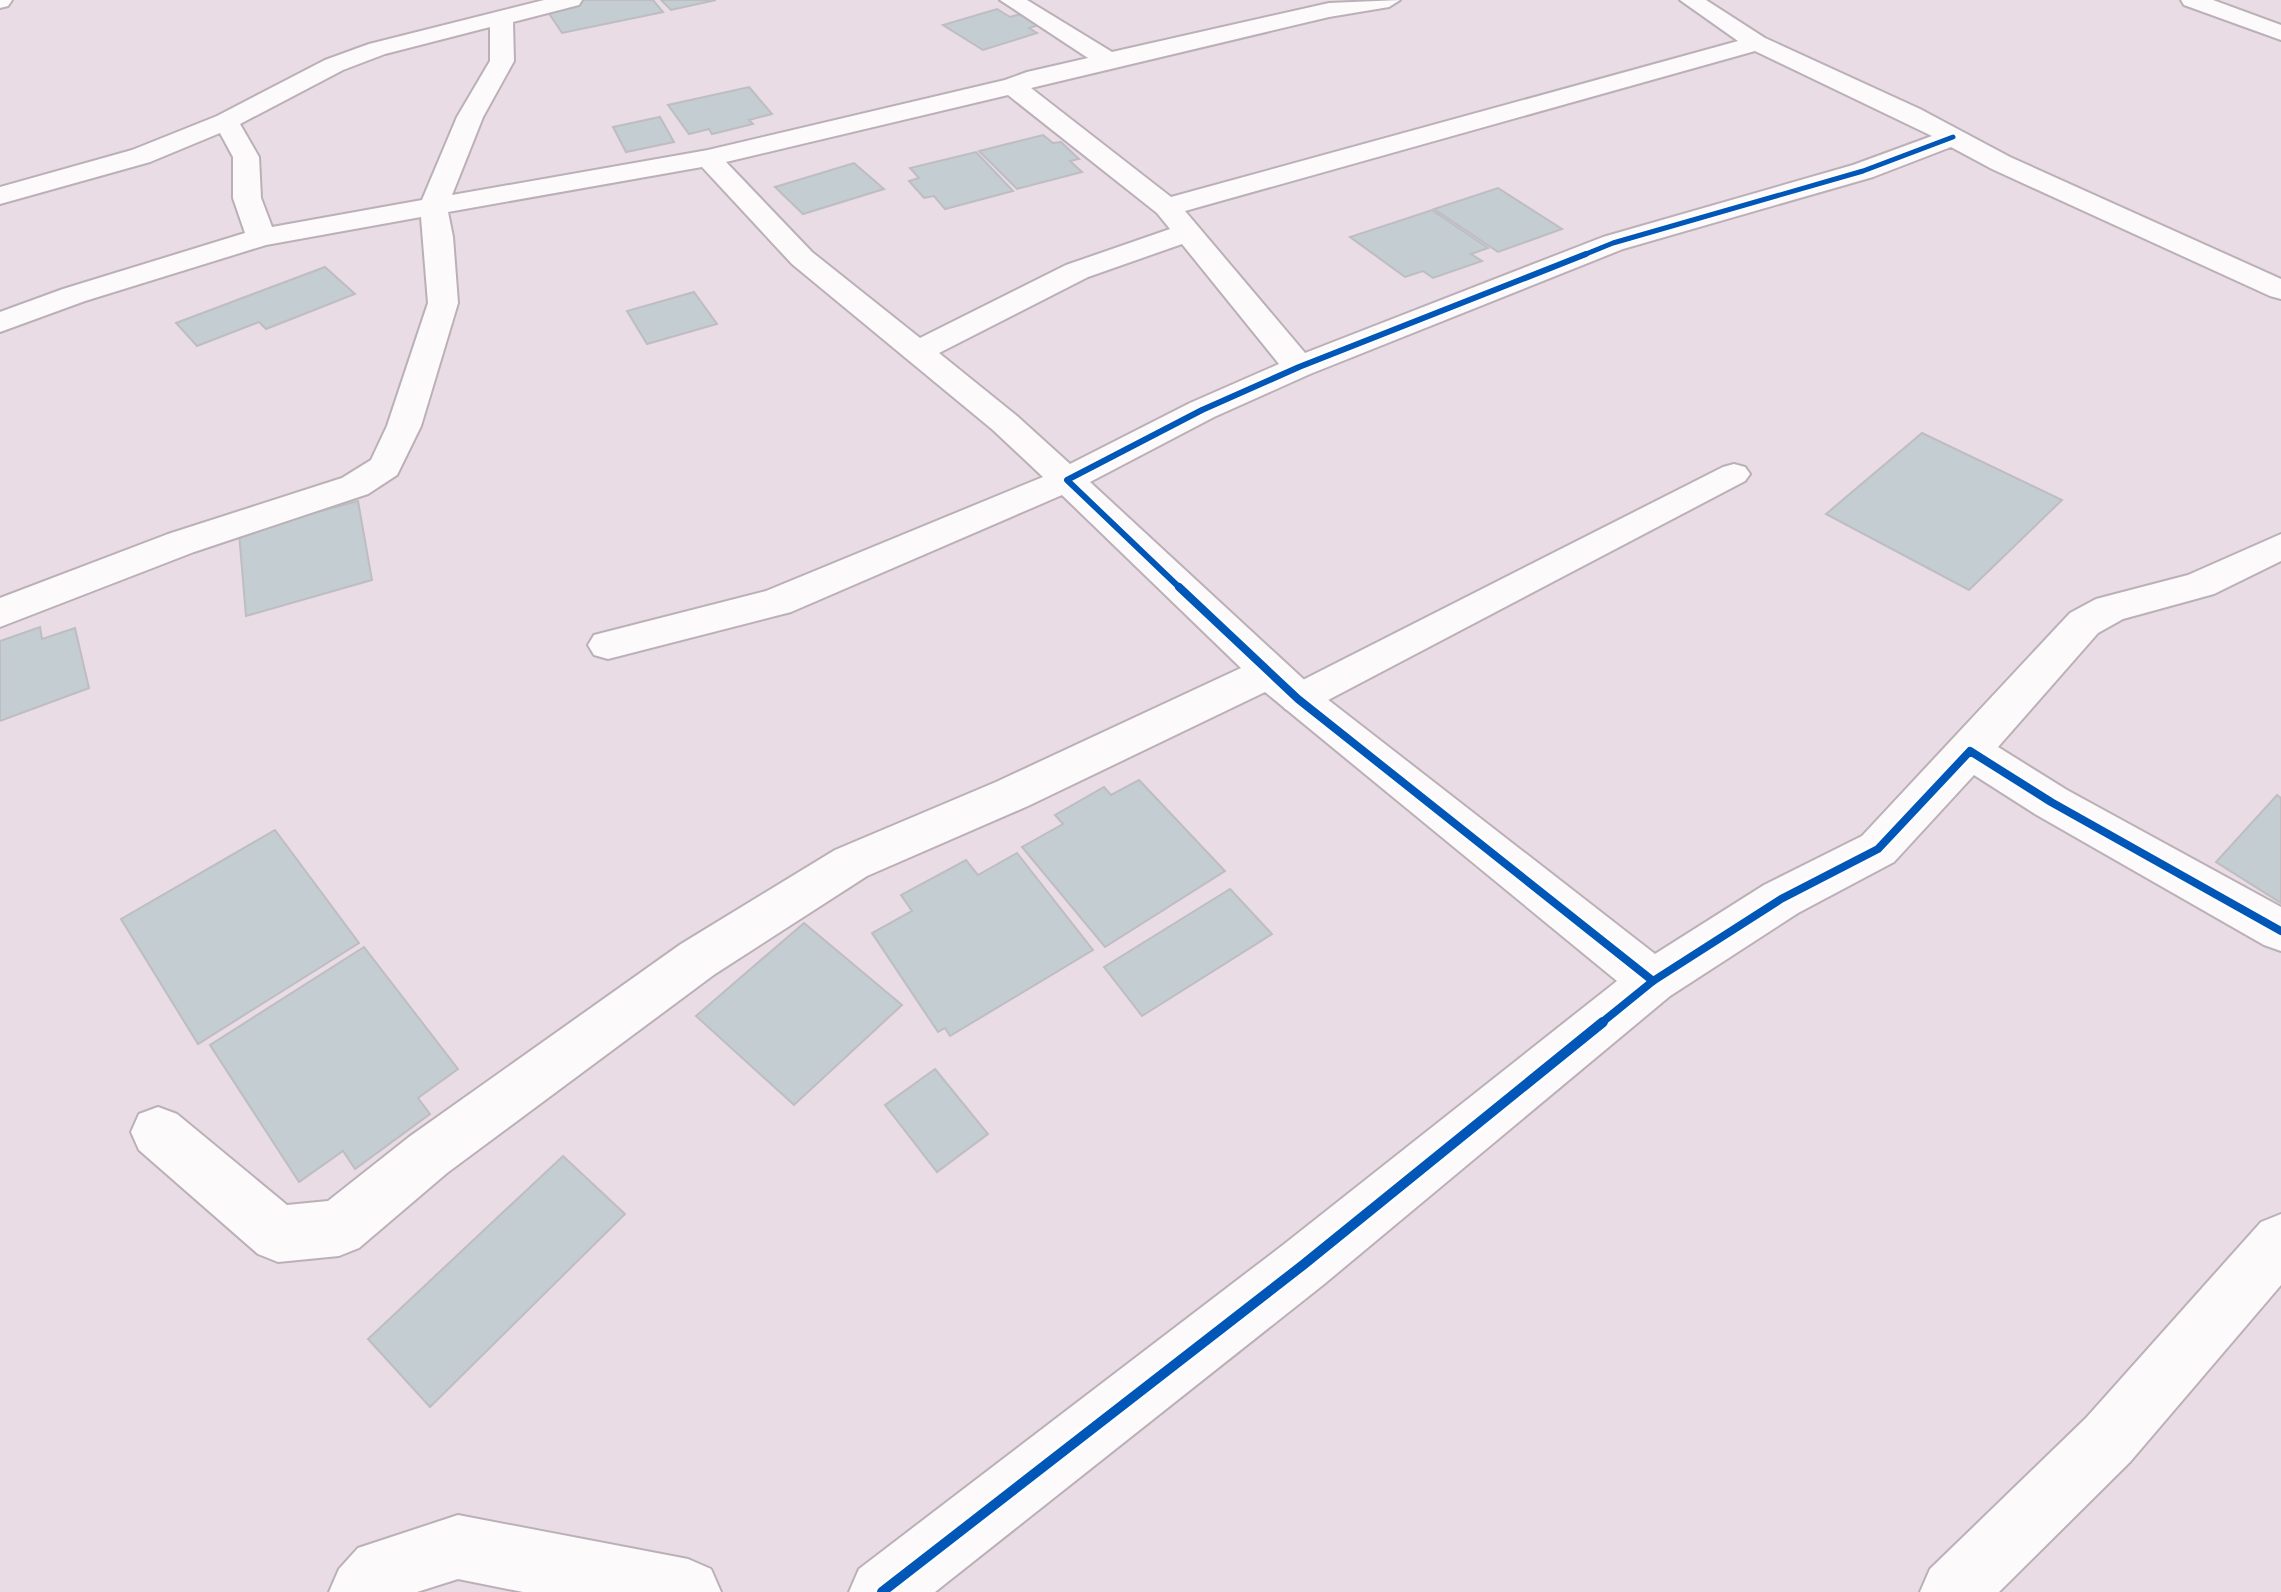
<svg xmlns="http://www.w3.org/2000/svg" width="2281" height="1592" font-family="'Titillium Web',sans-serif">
  <rect width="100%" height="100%" fill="#e9dce5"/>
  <g fill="#c4cdd2" stroke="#bdbdc2" stroke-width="2">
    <polygon points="576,0 653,0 663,12 562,33 544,6"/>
    <polygon points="661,0 716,0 671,10"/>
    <polygon points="997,9 1010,17 1020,14 1039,25 1029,28 1037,33 983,50 943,25"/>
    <polygon points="749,87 772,114 749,120 753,124 712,134 709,129 689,134 668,105"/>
    <polygon points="660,117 674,142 626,152 613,127"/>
    <polygon points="1043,135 1053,143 1061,142 1079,159 1070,161 1082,172 1017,189 979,151"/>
    <polygon points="976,152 1013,191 945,209 934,196 924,198 909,181 919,178 910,168"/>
    <polygon points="854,163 884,189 803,214 775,187"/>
    <polygon points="1498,188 1562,229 1498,252 1434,209"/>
    <polygon points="1432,210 1488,248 1471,254 1482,261 1433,278 1423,271 1405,277 1350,237"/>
    <polygon points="325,267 355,294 266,329 259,322 197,346 176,323"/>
    <polygon points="694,292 717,324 647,344 627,311"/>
    <polygon points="1922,433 2062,500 1969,590 1826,514"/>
    <polygon points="358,501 372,580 246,616 239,533"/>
    <polygon points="40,627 42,639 75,628 89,688 0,721 0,641"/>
    <polygon points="1139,780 1225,871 1105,947 1022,847 1063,824 1055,815 1104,787 1111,795"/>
    <polygon points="2277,795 2281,798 2281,903 2216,862"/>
    <polygon points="275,830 359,943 198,1044 121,919"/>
    <polygon points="1017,853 1093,950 950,1036 945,1028 938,1032 872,933 912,911 901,895 966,860 978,875"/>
    <polygon points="1230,889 1272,934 1142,1016 1104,967"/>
    <polygon points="804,923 902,1005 794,1105 696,1016"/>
    <polygon points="364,947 458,1069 418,1098 430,1114 355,1169 343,1151 299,1182 210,1045"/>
    <polygon points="935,1069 988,1134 937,1172 885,1105"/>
    <polygon points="563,1156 625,1214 430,1407 368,1339"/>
  </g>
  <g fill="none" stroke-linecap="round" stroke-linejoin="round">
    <defs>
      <polygon id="service" points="1734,464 1745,467 1750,474 1745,481 1311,709 1298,713 1285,709 1279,699 1285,689 1723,467"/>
      <g id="minor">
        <polygon points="0,0 12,0 8,6 0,8"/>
        <path d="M544,0H582L579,5L513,22L514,61L483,117L452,195L708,150L1005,80L1027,72L1088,58L1000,0H1027L1112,52L1329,3L1400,0L1389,7L1329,17L1031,88L1171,197L1738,41L1680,0H1706L1765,38L1920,109L2010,157L2281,279V299L2270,296L1992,169L1951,147L1873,177L1623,249L1310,374L1214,417L1090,482L1313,688L1655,954L1764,885L1862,836L2070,613L2096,599L2188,575L2281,534V561L2214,594L2123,619L2098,633L1998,747L2067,790L2281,907V951L2264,945L2035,814L1974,775L1894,862L1798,913L1670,996L1323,1285L935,1592H849L859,1569L1283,1245L1617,981L1265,692L1028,806L867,876L715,974L447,1173L359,1248L339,1256L278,1262L258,1254L139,1150L131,1132L139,1114L158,1107L177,1114L287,1205L328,1201L409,1137L681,944L835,850L996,782L1241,668L1062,495L791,612L608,659L594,655L588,645L594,635L766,591L1043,477L993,430L792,264L702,167L448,212L453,237L458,303L421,426L397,475L368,494L194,552L0,627V598L168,534L342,478L371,460L387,426L428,303L421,217L266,245L85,301L0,332V312L63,289L245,233L233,198V157L220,133L150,162L0,204V187L132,150L217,116L325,60L369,44ZM490,27V61L457,117L422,200L272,227L261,198L259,157L240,124L343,70L385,54ZM1755,51L1932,136L1853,165L1603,237L1305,353L1185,211ZM1008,95L1157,213L1170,229L1066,265L920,338L812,252L726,162ZM1182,244L1279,364L1190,403L1070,464L1017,416L939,353L1088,277Z"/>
        <polygon points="2181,0 2213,0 2281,25 2281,40 2184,5"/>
        <polygon points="2281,1214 2281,1285 2130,1462 1999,1592 1920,1592 1930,1569 2086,1418 2261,1222"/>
        <polygon points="458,1515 688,1559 711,1569 721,1592 523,1592 458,1579 417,1592 329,1592 339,1569 358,1548"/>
      </g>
    </defs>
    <use href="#service" stroke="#bbb0b7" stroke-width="4"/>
    <use href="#minor" stroke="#bbb0b7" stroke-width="4"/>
    <use href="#service" fill="#fcfafb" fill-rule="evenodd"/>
    <use href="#minor" fill="#fcfafb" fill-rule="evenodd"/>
    <defs>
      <polyline id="cycleway-far3" points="1581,256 1613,243 1863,171 1953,137"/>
      <polyline id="cycleway-far2" points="1181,589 1067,480 1202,410 1299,367 1586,254"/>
      <g id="cycleway-far1">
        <polyline points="1179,587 1298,699 1653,981"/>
        <polyline points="1600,1024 1653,981 1781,899 1878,849 1970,751 2051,802 2281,931"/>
      </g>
      <polyline id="cycleway" points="882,1592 1303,1265 1603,1022"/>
    </defs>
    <use href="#cycleway-far3" stroke="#fff" stroke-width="8"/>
    <use href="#cycleway-far2" stroke="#fff" stroke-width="10"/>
    <use href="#cycleway-far1" stroke="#fff" stroke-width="13"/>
    <use href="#cycleway" stroke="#fff" stroke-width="15"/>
    <use href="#cycleway-far3" stroke="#0057b8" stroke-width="5"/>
    <use href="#cycleway-far2" stroke="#0057b8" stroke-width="6"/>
    <use href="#cycleway-far1" stroke="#0057b8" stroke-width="8"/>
    <use href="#cycleway" stroke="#0057b8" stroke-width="10"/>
  </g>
</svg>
